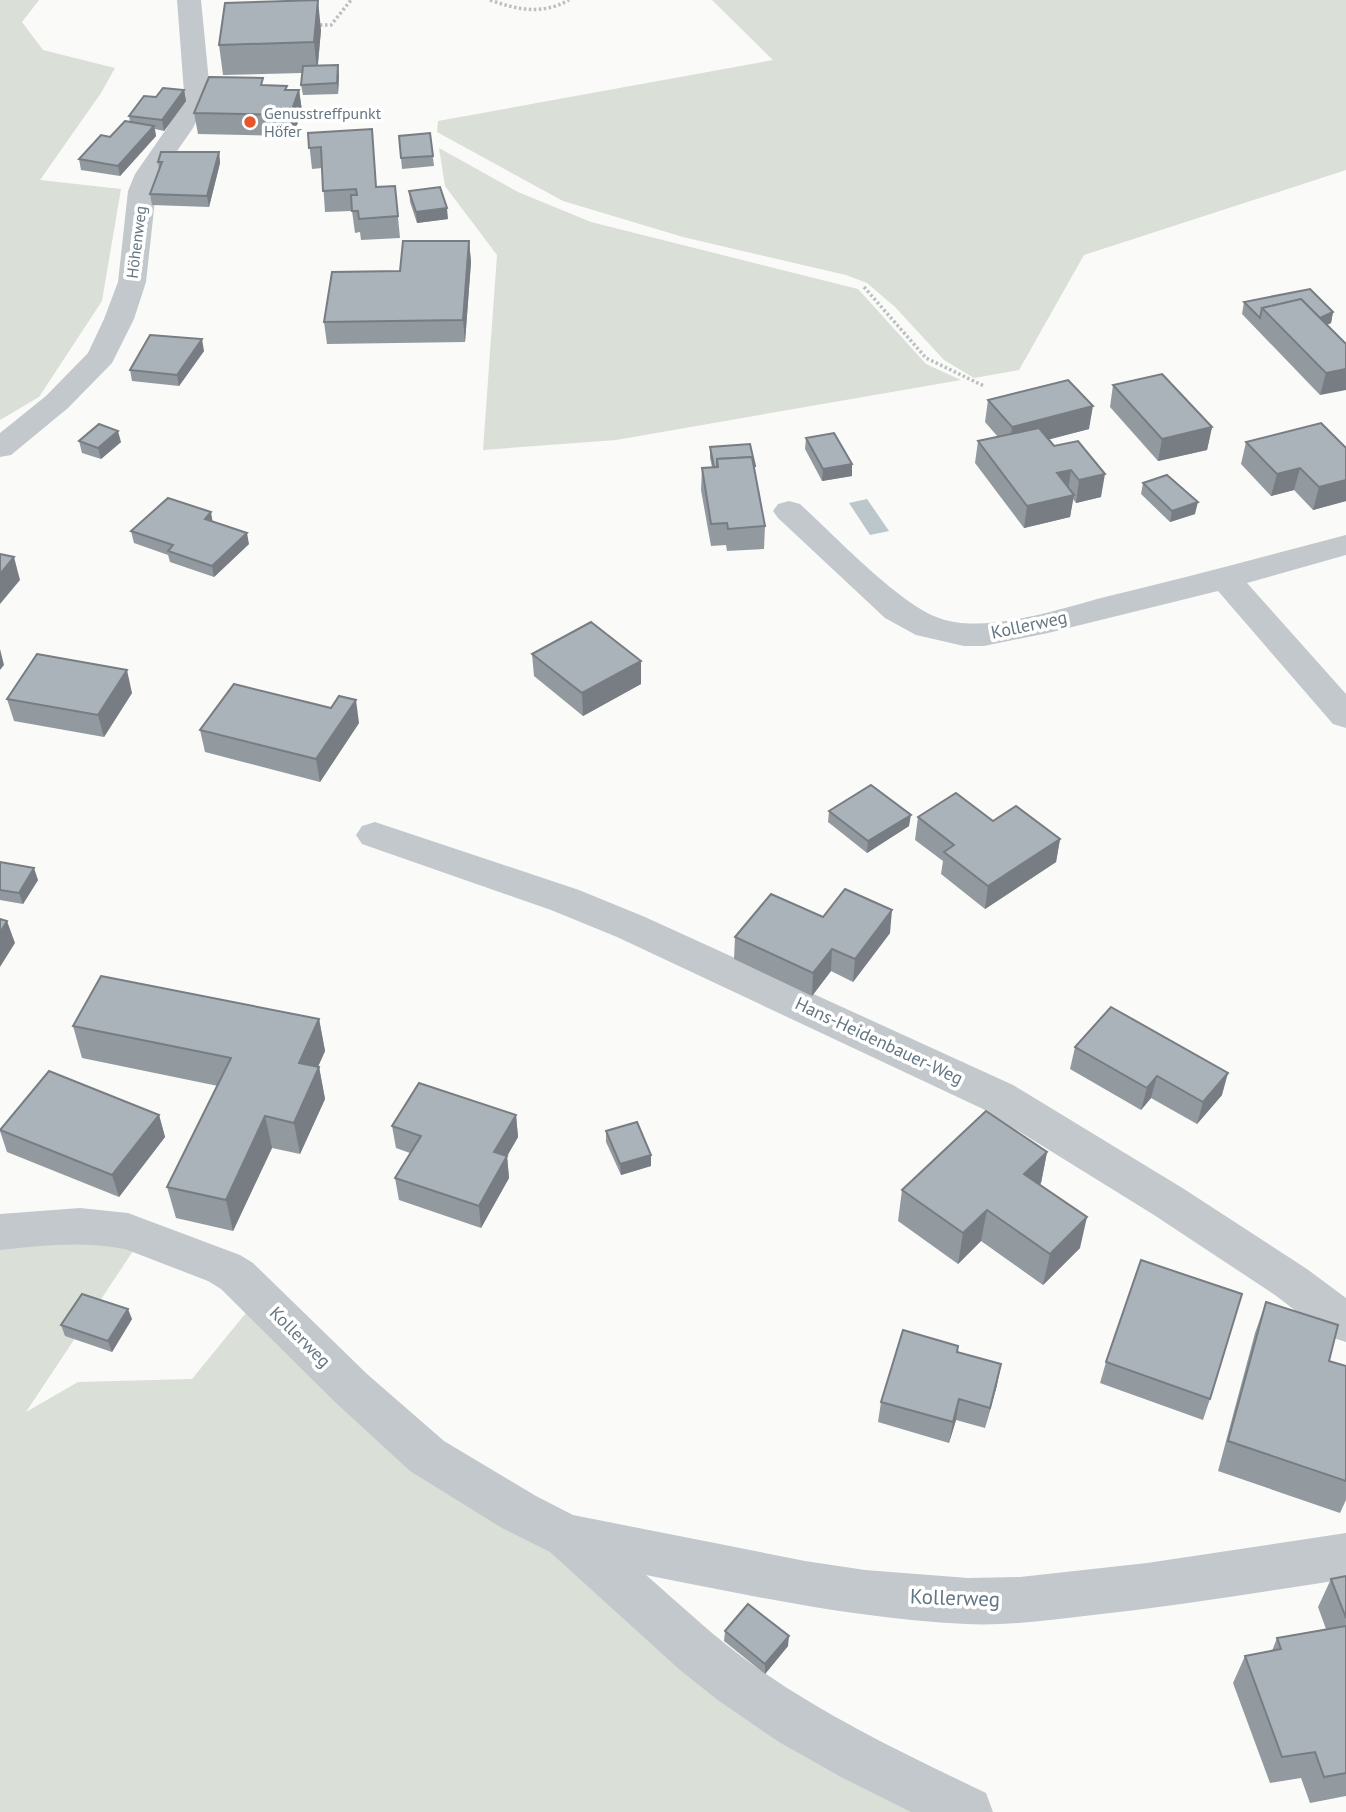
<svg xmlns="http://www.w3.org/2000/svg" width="1346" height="1812" font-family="'PT Sans',sans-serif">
  <rect width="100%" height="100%" fill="#fafaf8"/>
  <g fill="#dadfd7">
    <polygon points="0,0 39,0 22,22 43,50 115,68 101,93 40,180 121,189 102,301 39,397 0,420"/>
    <polygon points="712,0 1346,0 1346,170 1084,255 1019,370 974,378 944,360 895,307 867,283 846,275 683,237 563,201 437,132 438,121 773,60"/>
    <polygon points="439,148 518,192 591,222 858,289 926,364 961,380 616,440 483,450 497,255 445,186"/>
    <polygon points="48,1238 135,1248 26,1412 78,1382 192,1379 250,1308 540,1540 922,1812 0,1812 0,1245"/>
  </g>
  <polygon fill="#bbc7cb" points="867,499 889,531 870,535 849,503"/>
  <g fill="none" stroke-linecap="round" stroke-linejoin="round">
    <g stroke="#bbbfc2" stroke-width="3.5" stroke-dasharray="2.5 2.5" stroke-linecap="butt">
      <path d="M490,0C518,10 542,15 569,0"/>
      <polyline points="315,25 331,25 351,0"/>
      <polyline points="864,287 926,358 984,386"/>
    </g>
    <g fill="#c3c8cc" fill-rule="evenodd">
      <polygon points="177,0 201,0 210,92 193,128 161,174 156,191 146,282 134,319 112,363 68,408 11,455 0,457 0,433 46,396 88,353 104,319 118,282 128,191 135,174 167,128 184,92"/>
      <path d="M789,501L800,504C834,535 899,604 939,618C985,635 1058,609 1105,597C1186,578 1266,556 1346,535V555L1247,583L1346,694V728L1333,724L1218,591L1048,633L984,646H964L916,635L885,618L778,518L773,511L778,504Z"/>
      <polygon points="375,822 579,890 645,917 1013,1085 1184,1189 1307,1269 1346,1298 1346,1342 1330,1337 1275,1295 1154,1215 983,1109 617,937 551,910 362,844 356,835 362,826"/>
      <path d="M80,1208L128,1213L240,1255L253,1263L367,1374L444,1441L536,1496L573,1515L805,1561L865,1570L968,1578L1020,1577L1147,1563L1346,1533V1579C1262,1592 1178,1606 1093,1615C1051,1620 1009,1626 966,1624C857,1619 752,1596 646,1575C682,1606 717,1640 756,1667C828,1718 907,1755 986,1793L993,1812H911L841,1777L779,1742L719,1701L680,1670L550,1552L502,1528L410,1471L335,1402L221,1289L208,1281L125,1249C83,1241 42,1245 0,1250V1214Z"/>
    </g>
  </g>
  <g fill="#929a9f">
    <polygon points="321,30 318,65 339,75 338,94 303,95 301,85 302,73 223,75 219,45"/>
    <polygon points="264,85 288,90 299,90 302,111 293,136 198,134 194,113"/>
    <polygon points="184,90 186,101 164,131 155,129 156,136 120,176 81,170 79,159 130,122 129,116 156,97"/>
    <polygon points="308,133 377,187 395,186 400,238 361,240 360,232 355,233 352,211 325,212 322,168 312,169"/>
    <polygon points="430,133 434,166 402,169 399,136"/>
    <polygon points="219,152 220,163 209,207 152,205 150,194 159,170 158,162"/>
    <polygon points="409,191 448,219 417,223 410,202"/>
    <polygon points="469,241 471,262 465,342 327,344 324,322 400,271"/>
    <polygon points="1244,302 1333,312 1331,323 1326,325 1346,344 1320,395 1242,314"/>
    <polygon points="204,351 179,386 132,381 130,370"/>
    <polygon points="1113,385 1212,427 1207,450 1158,461 1110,407"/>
    <polygon points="988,400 1089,429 1049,439 1101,497 1076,503 1073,499 1070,517 1024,528 975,463 978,441 998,437 985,422"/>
    <polygon points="806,438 852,464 852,476 822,481 805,449"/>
    <polygon points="79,441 121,442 101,459 82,453"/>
    <polygon points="1246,442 1346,448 1346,501 1313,510 1294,490 1271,496 1241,464"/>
    <polygon points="710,447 755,466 754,472 765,526 764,549 727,551 726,545 711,546 701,490 702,468 712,467 710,458"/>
    <polygon points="1143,483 1195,514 1170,522 1141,494"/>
    <polygon points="213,521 249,544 214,577 170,562 168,555 134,543 131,531"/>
    <polygon points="532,654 641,661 641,684 583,716 534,676"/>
    <polygon points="132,693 104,737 14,721 7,699"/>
    <polygon points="331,708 359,723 320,782 205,752 200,730"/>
    <polygon points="829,811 909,826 867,853 828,822"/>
    <polygon points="918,817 993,821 1060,839 1056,862 985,909 941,874 943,861 915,840"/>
    <polygon points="0,862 38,880 23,904 0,900"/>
    <polygon points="823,917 890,933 853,982 831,971 812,996 734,959 735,937"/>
    <polygon points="319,1019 325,1051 318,1067 319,1067 325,1099 300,1154 272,1148 233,1231 176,1218 167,1187 218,1086 82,1058 73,1026"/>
    <polygon points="1075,1047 1222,1095 1197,1124 1151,1098 1141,1110 1070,1069"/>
    <polygon points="159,1115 165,1137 119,1197 7,1152 0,1131 0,1129"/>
    <polygon points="516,1115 518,1137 507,1156 509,1178 481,1228 399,1200 395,1178 410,1153 396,1148 392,1126"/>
    <polygon points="606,1131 651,1166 621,1175 606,1142"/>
    <polygon points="1047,1152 1041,1183 1039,1185 1080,1248 1043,1285 981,1241 958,1264 898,1221 902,1190"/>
    <polygon points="1266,1302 1329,1361 1346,1366 1346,1500 1340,1513 1218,1471 1255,1333"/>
    <polygon points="132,1319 112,1352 65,1336 61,1325"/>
    <polygon points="957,1352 997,1385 985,1428 956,1420 949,1443 878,1422 881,1402"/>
    <polygon points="1106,1362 1210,1399 1203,1420 1100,1383"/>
    <polygon points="1346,1576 1346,1796 1310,1803 1301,1778 1270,1783 1233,1683 1245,1656 1272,1651 1277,1638 1326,1629 1318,1607 1331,1579"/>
    <polygon points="725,1631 788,1646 765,1674 724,1641"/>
  </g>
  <g fill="#777d82">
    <polygon points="318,0 321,30 317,72 314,42"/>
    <polygon points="338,65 339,75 338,94 337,83"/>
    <polygon points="184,90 186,101 164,131 162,120"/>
    <polygon points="299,90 302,111 293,136 290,115"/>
    <polygon points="154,126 156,136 120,176 118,166"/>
    <polygon points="219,152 220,163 209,207 207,196"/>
    <polygon points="447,208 448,219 417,223 416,212"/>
    <polygon points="469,241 471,262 465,342 463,320"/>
    <polygon points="1333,312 1331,323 1308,334 1311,323"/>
    <polygon points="202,339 204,351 179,386 177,375"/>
    <polygon points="1346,369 1346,390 1320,395 1326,373"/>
    <polygon points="1093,406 1089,429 1009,450 1012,427"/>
    <polygon points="1212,427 1207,450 1158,461 1162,439"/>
    <polygon points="118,431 121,442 101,459 98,448"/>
    <polygon points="852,464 852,476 822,481 823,469"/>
    <polygon points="1300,468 1294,490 1271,496 1277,474"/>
    <polygon points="1071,470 1068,492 1057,473"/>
    <polygon points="1105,474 1101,497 1076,503 1079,480"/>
    <polygon points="1346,480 1346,501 1313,510 1319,487"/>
    <polygon points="1074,495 1070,517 1024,528 1027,506"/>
    <polygon points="1198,502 1195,514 1170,522 1172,511"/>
    <polygon points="211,512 213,524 205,519"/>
    <polygon points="247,533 249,544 214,577 212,566"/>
    <polygon points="14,557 20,580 0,604 0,574"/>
    <polygon points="0,649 4,665 0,670"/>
    <polygon points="641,661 641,684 583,716 582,693"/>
    <polygon points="127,670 132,693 104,737 98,715"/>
    <polygon points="356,700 359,723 320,782 316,759"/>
    <polygon points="911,815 909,826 867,853 868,841"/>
    <polygon points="1060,839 1056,862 985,909 988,886"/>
    <polygon points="34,868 38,880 23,904 19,893"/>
    <polygon points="892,910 890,933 853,982 855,959"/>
    <polygon points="7,921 15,943 0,967 0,933"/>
    <polygon points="832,949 831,971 812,996 813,973"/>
    <polygon points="319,1019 325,1051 305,1095 299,1063"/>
    <polygon points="319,1067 325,1099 300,1154 294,1123"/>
    <polygon points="1228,1073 1222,1095 1197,1124 1203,1102"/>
    <polygon points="1157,1076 1151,1098 1141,1110 1147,1088"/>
    <polygon points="159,1115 165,1137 119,1197 112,1175"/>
    <polygon points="516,1115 518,1137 497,1174 494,1152"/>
    <polygon points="265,1116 272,1148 233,1231 226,1200"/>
    <polygon points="1047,1152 1041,1183 1018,1206 1024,1174"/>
    <polygon points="651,1155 651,1166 621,1175 620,1164"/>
    <polygon points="507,1156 509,1178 481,1228 479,1206"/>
    <polygon points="987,1210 981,1241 958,1264 963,1233"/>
    <polygon points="1087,1217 1080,1248 1043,1285 1050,1254"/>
    <polygon points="128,1309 132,1319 112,1352 108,1341"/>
    <polygon points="1001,1364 997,1385 985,1428"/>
    <polygon points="959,1399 956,1420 949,1443 953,1422"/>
    <polygon points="789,1636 788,1646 765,1674 765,1664"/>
  </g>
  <g fill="#aab3b9" stroke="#777d82" stroke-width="2">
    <polygon points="318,0 314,42 219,45 225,3"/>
    <polygon points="338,65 337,83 301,85 303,66"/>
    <polygon points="209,77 263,78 261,85 287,86 285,90 299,90 290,115 194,113"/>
    <polygon points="163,88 184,90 162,120 129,116 144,96 156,97"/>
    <polygon points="125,121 154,126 118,166 79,159 101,135 110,137"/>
    <polygon points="372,129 376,187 395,186 398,216 359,219 358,211 352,211 351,195 357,195 356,189 323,191 321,147 309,148 308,133"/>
    <polygon points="430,133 433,156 401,158 399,136"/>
    <polygon points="161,152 219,152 207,196 150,194 162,162 158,162"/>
    <polygon points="440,187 447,208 416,212 409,191"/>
    <polygon points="403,241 469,241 463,320 324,322 332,272 400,271"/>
    <polygon points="1310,289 1333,312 1320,318 1301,299 1262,308 1260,318 1244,302"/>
    <polygon points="1301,299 1346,344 1346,369 1326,373 1262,308"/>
    <polygon points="150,335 202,339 177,375 130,370"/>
    <polygon points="1162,374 1212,427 1162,439 1113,385"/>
    <polygon points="1068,380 1093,406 1012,427 988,400"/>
    <polygon points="1321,423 1346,448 1346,480 1319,487 1300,468 1277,474 1246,442"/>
    <polygon points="99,424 118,431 98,448 79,441"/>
    <polygon points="1039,428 1054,446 1078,441 1105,474 1079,480 1071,470 1057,473 1074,495 1027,506 978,441"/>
    <polygon points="834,433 852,464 823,469 806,438"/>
    <polygon points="750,444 755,466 753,466 752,457 717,459 717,467 714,467 710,447"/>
    <polygon points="752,457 765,526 728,529 727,523 711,524 702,468 718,467 717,459"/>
    <polygon points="1167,475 1198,502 1172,511 1143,483"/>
    <polygon points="168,498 211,512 205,519 247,533 212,566 168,551 173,545 131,531"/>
    <polygon points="0,554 14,557 0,574"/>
    <polygon points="591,622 641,661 582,693 532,654"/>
    <polygon points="37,654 127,670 98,715 7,699"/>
    <polygon points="234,684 331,708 339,696 356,700 316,759 200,730"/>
    <polygon points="871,785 911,815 868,841 829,811"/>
    <polygon points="956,793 993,821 1016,806 1060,839 988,886 944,852 954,845 918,817"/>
    <polygon points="0,862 34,868 19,893 0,890"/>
    <polygon points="845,889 892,910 855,959 832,949 813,973 735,937 771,894 823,917"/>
    <polygon points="0,919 7,921 0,933"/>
    <polygon points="101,976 319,1019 299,1063 319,1067 294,1123 265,1116 226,1200 167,1187 231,1058 73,1026"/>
    <polygon points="1111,1007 1228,1073 1203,1102 1157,1076 1147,1088 1075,1047"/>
    <polygon points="49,1071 159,1115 112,1175 0,1130"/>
    <polygon points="419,1083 516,1115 494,1152 507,1156 479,1206 395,1178 421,1136 392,1126"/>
    <polygon points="986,1111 1047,1152 1024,1174 1087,1217 1050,1254 987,1210 963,1233 902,1190"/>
    <polygon points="637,1122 651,1155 620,1164 606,1131"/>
    <polygon points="1141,1260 1242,1294 1210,1399 1106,1362"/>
    <polygon points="82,1294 128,1309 108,1341 61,1325"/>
    <polygon points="1266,1302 1338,1325 1329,1361 1346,1366 1346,1481 1228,1441"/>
    <polygon points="903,1330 958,1346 957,1352 1001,1364 990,1408 959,1399 953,1422 881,1402"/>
    <polygon points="1346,1576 1346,1618 1331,1579"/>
    <polygon points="748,1604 789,1636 765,1664 725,1631"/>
    <polygon points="1346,1626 1346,1773 1324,1777 1315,1752 1282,1757 1245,1656 1281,1649 1277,1638"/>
  </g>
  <circle fill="#e4572e" stroke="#fff" stroke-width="2.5" cx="250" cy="122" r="7"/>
  <g text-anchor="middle" stroke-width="7" stroke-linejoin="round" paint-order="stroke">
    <g font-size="16" fill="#657683" stroke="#fff" text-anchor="start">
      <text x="264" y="119">Genusstreffpunkt<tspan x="264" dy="18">Höfer</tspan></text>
    </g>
    <g font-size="16" fill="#657683" stroke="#fff">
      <text transform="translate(136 242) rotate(-83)" y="6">Höhenweg</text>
    </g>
    <g font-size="18" fill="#657683" stroke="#fff">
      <text transform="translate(1029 625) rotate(-12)" y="6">Kollerweg</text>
      <text transform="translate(879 1041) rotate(25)" y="6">Hans-Heidenbauer-Weg</text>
      <text transform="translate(300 1337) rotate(45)" y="6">Kollerweg</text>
    </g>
    <g font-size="21" fill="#657683" stroke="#fff">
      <text transform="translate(955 1598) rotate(2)" y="7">Kollerweg</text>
    </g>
  </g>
</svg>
